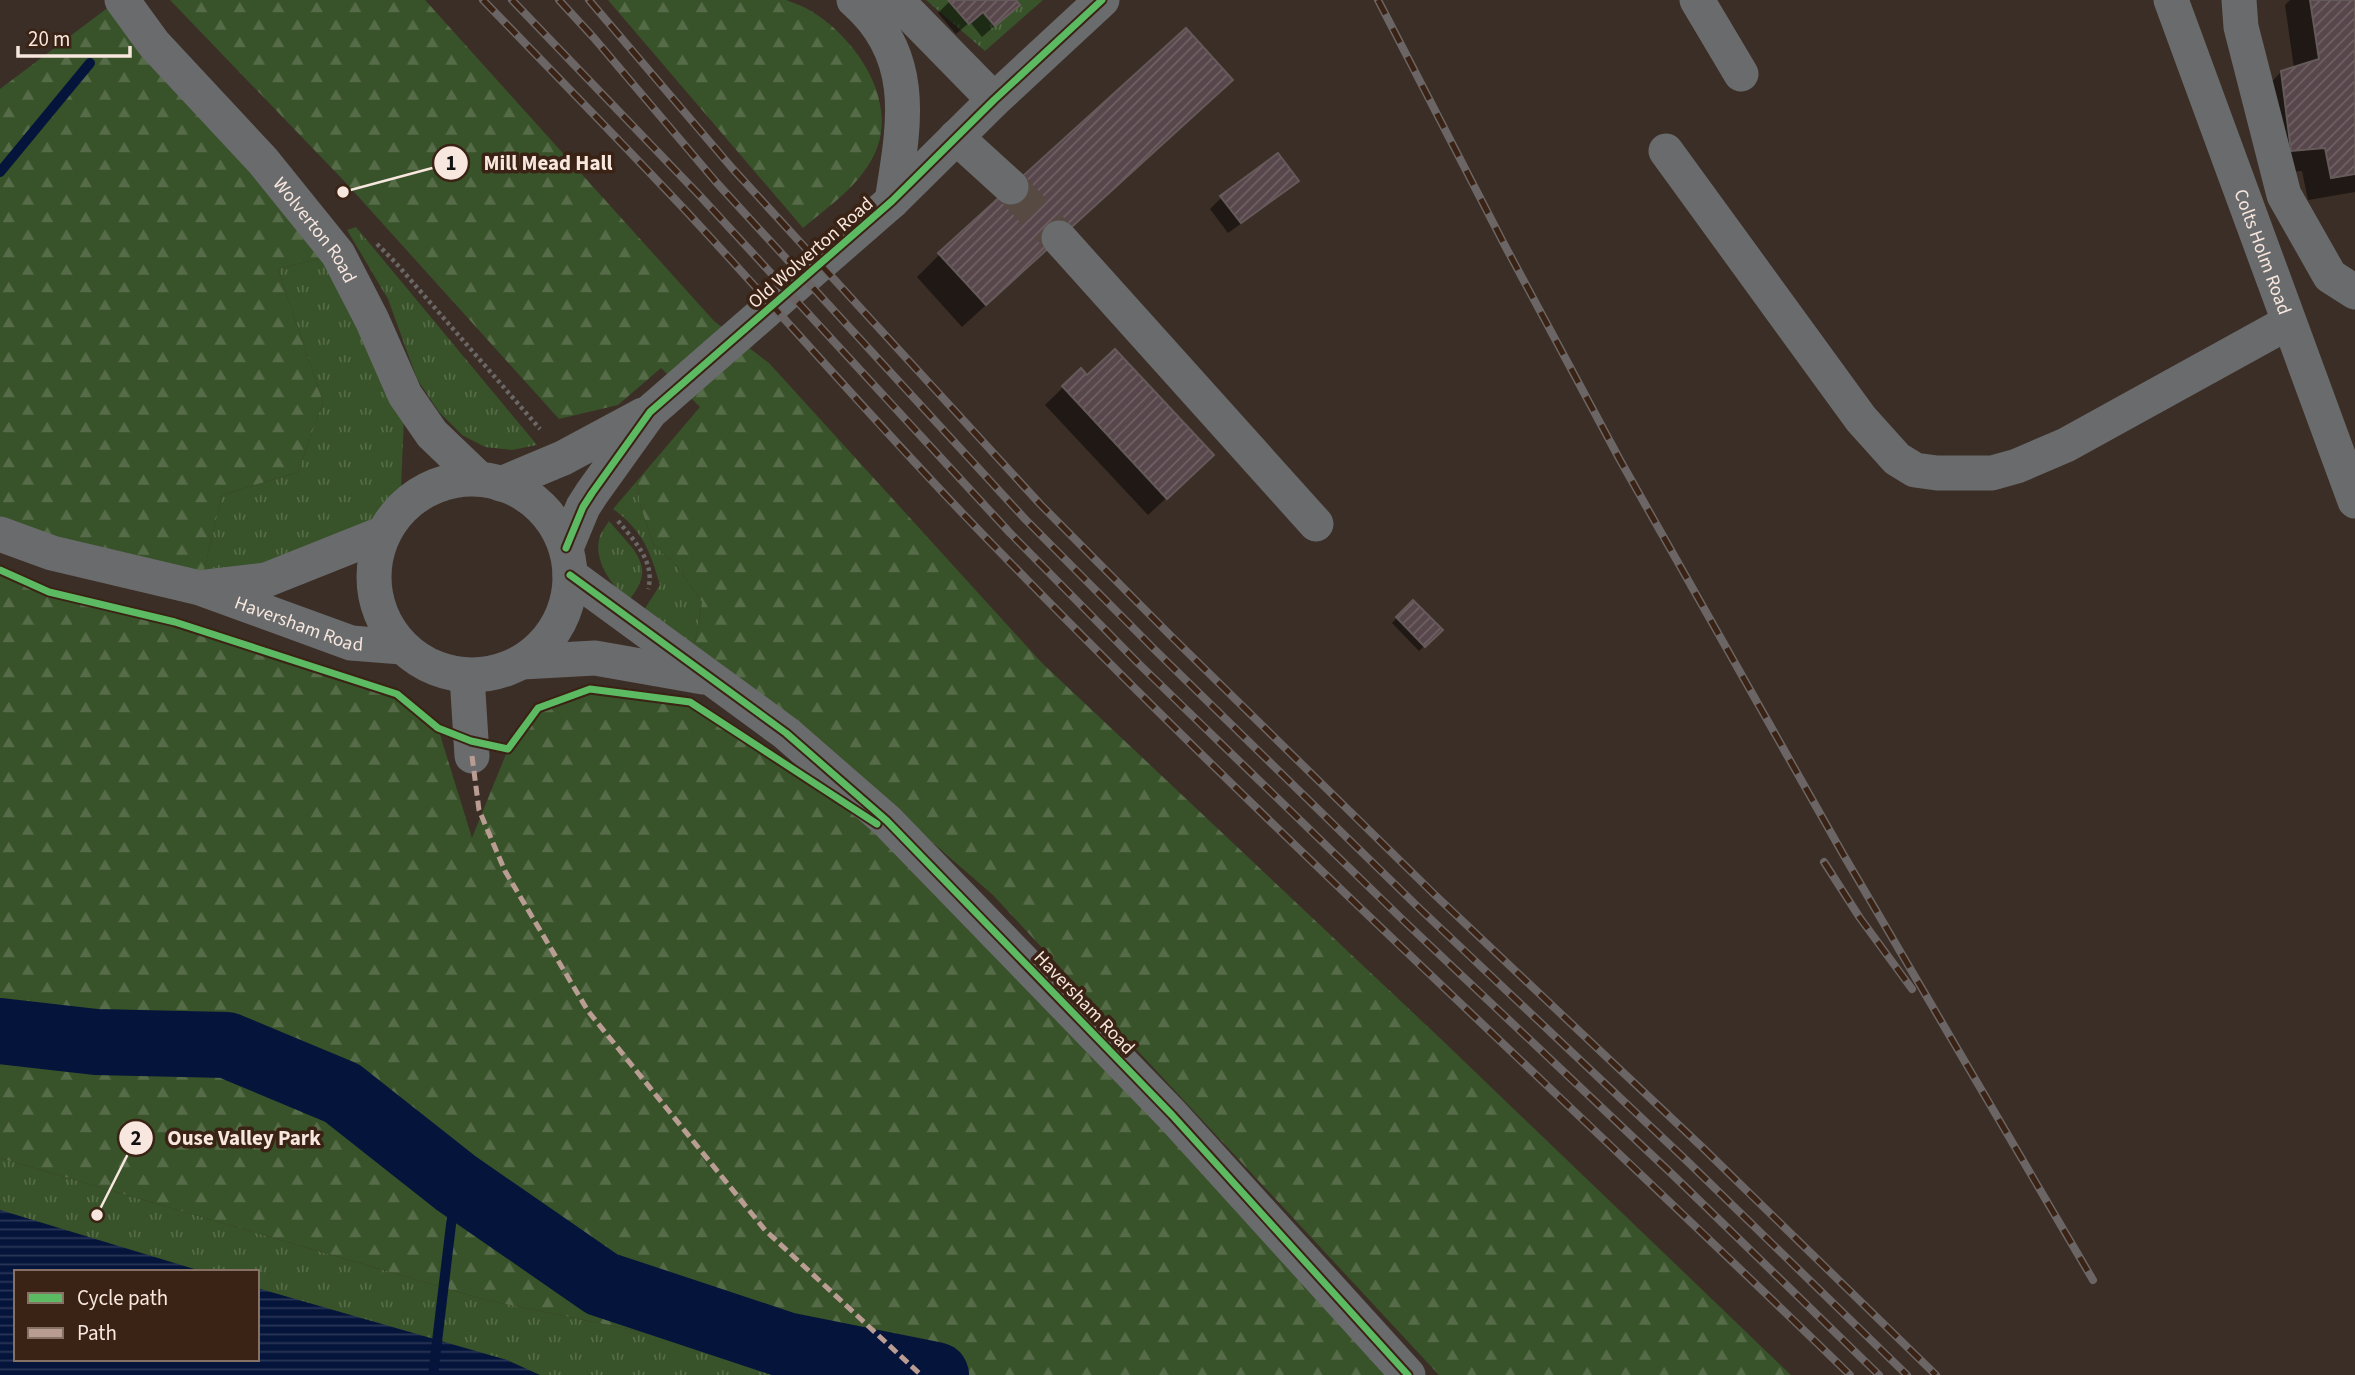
<svg xmlns="http://www.w3.org/2000/svg" width="2355" height="1375" font-family="'Source Sans 3',sans-serif">
  <defs>
    <pattern id="grass-tufts" width="24" height="20" patternUnits="userSpaceOnUse" patternTransform="scale(1.75)"><rect width="24" height="20" fill="#385229"/><path d="M3 7l-1-3M5 7V3M7 7l1-3M15 17l-1-3M17 17v-4M19 17l1-3" fill="none" stroke="#566b48"/></pattern>
    <pattern id="forest-firs" width="22" height="20" patternUnits="userSpaceOnUse" patternTransform="scale(1.75)"><rect width="22" height="20" fill="#385229"/><path d="M5 1l3.5 6h-7zM16 11l3.5 6h-7z" fill="#566b48"/></pattern>
    <pattern id="water-rules" width="6" height="5" patternUnits="userSpaceOnUse" patternTransform="scale(1.75)"><rect width="6" height="5" fill="#05143b"/><path d="M0 2.5h6" fill="none" stroke="#2a3657"/></pattern>
    <pattern id="building-hatch" width="6" height="6" patternUnits="userSpaceOnUse" patternTransform="scale(1.75)"><rect width="6" height="6" fill="#57464b"/><path d="M-1 1l2-2M0 6l6-6M5 7l2-2" fill="none" stroke="#706164"/></pattern>
  </defs>
  <rect width="100%" height="100%" fill="#3b2e26"/>
  <g fill="url(#grass-tufts)" fill-rule="evenodd">
    <polygon points="926,0 1043,0 985,51"/>
    <polygon points="356,227 537,445 512,450 485,447 462,435 439,412 417,379 388,299 347,230"/>
    <polygon points="338,254 405,395 400,511 391,521 200,588 222,495 298,472 323,402 278,269"/>
    <path d="M637,481L640,504L653,544L676,565L702,602L694,648L642,613L660,585C650,551 643,531 613,509Z"/>
    <path d="M609,521C632,549 659,566 629,600C612,587 592,559 600,536C602,531 606,526 609,521Z"/>
    <path d="M0,1158L486,1300L853,1375H0ZM16,1272H257V1359H16Z"/>
  </g>
  <g fill="url(#forest-firs)">
    <polygon points="118,0 338,254 278,269 323,402 298,472 222,495 200,588 0,530 0,89"/>
    <polygon points="170,0 425,0 714,321 769,363 1042,663 1442,1040 1791,1375 1439,1375 993,895 768,700 694,648 702,602 676,565 653,544 640,504 637,481 700,407 661,368 618,405 559,419 346,183"/>
    <path d="M608,0H786C794,3 803,6 811,11C856,38 900,102 874,155C859,186 829,206 803,228Z"/>
    <polygon points="0,570 49,592 175,622 397,694 438,728 472,838 508,749 538,708 590,689 690,702 916,850 1408,1375 853,1375 486,1300 0,1158"/>
  </g>
  <polygon fill="url(#water-rules)" points="0,1210 204,1272 16,1272 16,1359 257,1359 257,1288 507,1360 540,1375 0,1375"/>
  <g fill="#0007">
    <polygon points="951,0 1013,0 1006,16 982,37 970,22 956,34 938,13"/>
    <polygon points="2290,0 2355,0 2355,192 2308,200 2302,171 2268,173 2258,96 2281,72 2294,68 2285,5"/>
    <polygon points="1231,80 962,327 917,277 940,254"/>
    <polygon points="1296,181 1285,192 1228,233 1210,209 1222,197"/>
    <polygon points="1081,370 1194,472 1148,515 1045,405"/>
    <polygon points="1413,602 1441,630 1419,651 1392,623"/>
  </g>
  <g fill="none" stroke-linecap="round" stroke-linejoin="round">
    <g stroke="#05143b" stroke-width="10">
      <polyline points="0,172 90,63"/>
      <polyline points="433,1375 456,1183"/>
    </g>
    <polyline stroke="#05143b" stroke-width="66" points="0,1031 96,1042 227,1045 342,1093 456,1183 602,1284 786,1345 936,1375"/>
  </g>
  <g fill="url(#building-hatch)" stroke="#655a5a" stroke-width="2">
    <polygon points="948,0 1016,0 1020,5 995,26 983,12 969,24"/>
    <polygon points="2310,0 2355,0 2355,174 2331,178 2325,148 2291,151 2281,71 2319,59"/>
    <polygon points="1186,28 1233,80 986,305 938,253"/>
    <polygon points="1278,153 1299,181 1241,223 1220,196"/>
    <polygon points="1115,349 1214,455 1167,499 1062,386 1081,368 1087,375"/>
    <polygon points="1413,600 1443,630 1425,647 1396,617"/>
  </g>
  <g fill="none" stroke-linecap="round" stroke-linejoin="round">
    <polyline stroke="#574a42" stroke-width="35" stroke-dasharray="35 18" stroke-linecap="butt" points="1011,187 1059,238"/>
    <g stroke="#6b6766" stroke-width="4.5" stroke-dasharray="3.5 3.5" stroke-linecap="butt">
      <polyline points="377,244 395,262 540,429"/>
      <path d="M618,521C634,540 656,563 648,589"/>
    </g>
    <g stroke="#6a6b6d" stroke-width="35">
      <path id="s1" d="M122,0L154,44L263,161L338,254L372,320L405,395L432,434L479,479"/>
      <path d="M854,0C919,56 904,126 892,201"/>
      <polyline points="891,0 904,8 994,100"/>
      <polyline points="1697,0 1741,74"/>
      <path id="s2" d="M2171,0L2355,501"/>
      <polyline points="2239,0 2241,27 2284,195 2330,276 2355,292"/>
      <polyline points="956,137 1011,187"/>
      <polyline points="1666,151 1861,419 1897,459 1915,470 1937,473 1992,473 2017,466 2066,445 2289,322"/>
      <polyline points="1059,238 1316,524"/>
      <circle cx="472" cy="577" r="98"/>
      <polyline points="501,484 563,458 643,415"/>
      <path id="s3" d="M0,534L52,553L200,588L351,643L402,647"/>
      <polyline points="566,548 583,507 592,493 650,412 892,201 994,100 1102,0"/>
      <polyline points="570,575 786,733 887,821 1172,1115 1408,1375"/>
      <polyline points="207,587 266,580 384,533"/>
      <polyline points="522,662 595,658 703,677"/>
      <polyline points="467,676 472,756"/>
    </g>
    <defs>
      <g id="rail">
        <path d="M483,0C551,70 619,140 686,211C790,323 889,439 996,548C1272,833 1566,1099 1850,1375"/>
        <polyline points="512,0 701,197 1010,533 1139,664 1404,921 1673,1175 1879,1375"/>
        <polyline points="559,0 594,38 716,182 1025,519 1155,650 1419,908 1687,1161 1907,1375"/>
        <polyline points="589,0 732,168 1041,505 1171,636 1435,895 1702,1147 1936,1375"/>
        <polyline points="1378,0 1503,242 1620,460 1843,854 2093,1280"/>
        <polyline points="1824,862 1860,918 1912,989"/>
      </g>
    </defs>
    <use href="#rail" stroke="#6b6665" stroke-width="8"/>
    <use href="#rail" stroke="#3a2214" stroke-width="5" stroke-dasharray="16" stroke-linecap="butt"/>
    <polyline stroke="#b99d93" stroke-width="5" stroke-dasharray="10 5" stroke-linecap="butt" points="472,756 479,810 505,871 588,1011 765,1230 921,1375"/>
    <defs>
      <g id="cycleway">
        <polyline points="566,548 583,507 592,493 650,412 892,201 994,100 1102,0"/>
        <polyline points="0,570 49,592 175,622 397,694 438,728 471,741 508,749 538,708 590,689 690,702 877,824"/>
        <polyline points="570,575 786,733 887,821 1172,1115 1408,1375"/>
      </g>
    </defs>
    <use href="#cycleway" stroke="#3a2214" stroke-width="11"/>
    <use href="#cycleway" stroke="#5cba63" stroke-width="7"/>
  </g>
  <g text-anchor="middle" stroke-width="7" stroke-linejoin="round" paint-order="stroke">
    <g font-size="19" fill="#f8e7de" stroke="#3a2214">
      <text dy="7" stroke="none"><textPath href="#s1" startOffset="301">Wolverton Road</textPath></text>
      <text dy="7" stroke="none"><textPath href="#s2" startOffset="268">Colts Holm Road</textPath></text>
      <text transform="translate(810 252) rotate(-41)" y="7">Old Wolverton Road</text>
      <text dy="7" stroke="none"><textPath href="#s3" startOffset="313">Haversham Road</textPath></text>
      <text transform="translate(1085 1002) rotate(46)" y="7">Haversham Road</text>
    </g>
  </g>
  <path fill="none" stroke="#f8e7de" stroke-width="2.5" d="M343 192L451 163M97 1215L136 1138"/>
  <g fill="#f8e7de" stroke="#3a2214" stroke-width="2.5">
    <circle cx="343" cy="192" r="7"/>
    <circle cx="97" cy="1215" r="7"/>
    <circle cx="451" cy="163" r="18"/>
    <circle cx="136" cy="1138" r="18"/>
  </g>
  <g font-size="21" text-anchor="middle" font-weight="bold" fill="#111">
    <text x="451" y="170">1</text>
    <text x="136" y="1145">2</text>
  </g>
  <g font-size="21" text-anchor="middle" font-weight="bold" fill="#f8e7de" stroke="#3a2214" stroke-width="7" stroke-linejoin="round" paint-order="stroke">
    <text x="548" y="170">Mill Mead Hall</text>
    <text x="244" y="1145">Ouse Valley Park</text>
  </g>
  <rect x="14" y="1270" width="245" height="91" fill="#3a2214" stroke="#867165" stroke-width="2"/>
  <rect x="28" y="1293" width="35" height="10" fill="#5cba63" stroke="#867165" stroke-width="2"/>
  <text x="77" y="1305" font-size="21" fill="#f8e7de">Cycle path</text>
  <rect x="28" y="1328" width="35" height="10" fill="#b99d93" stroke="#867165" stroke-width="2"/>
  <text x="77" y="1340" font-size="21" fill="#f8e7de">Path</text>
  <path d="M18 46v10h112v-10" fill="none" stroke="#f8e7de" stroke-width="3.5"/>
  <text x="28" y="46" font-size="21" fill="#f8e7de" stroke="#3a2214" stroke-width="5" paint-order="stroke">20 m</text>
</svg>
